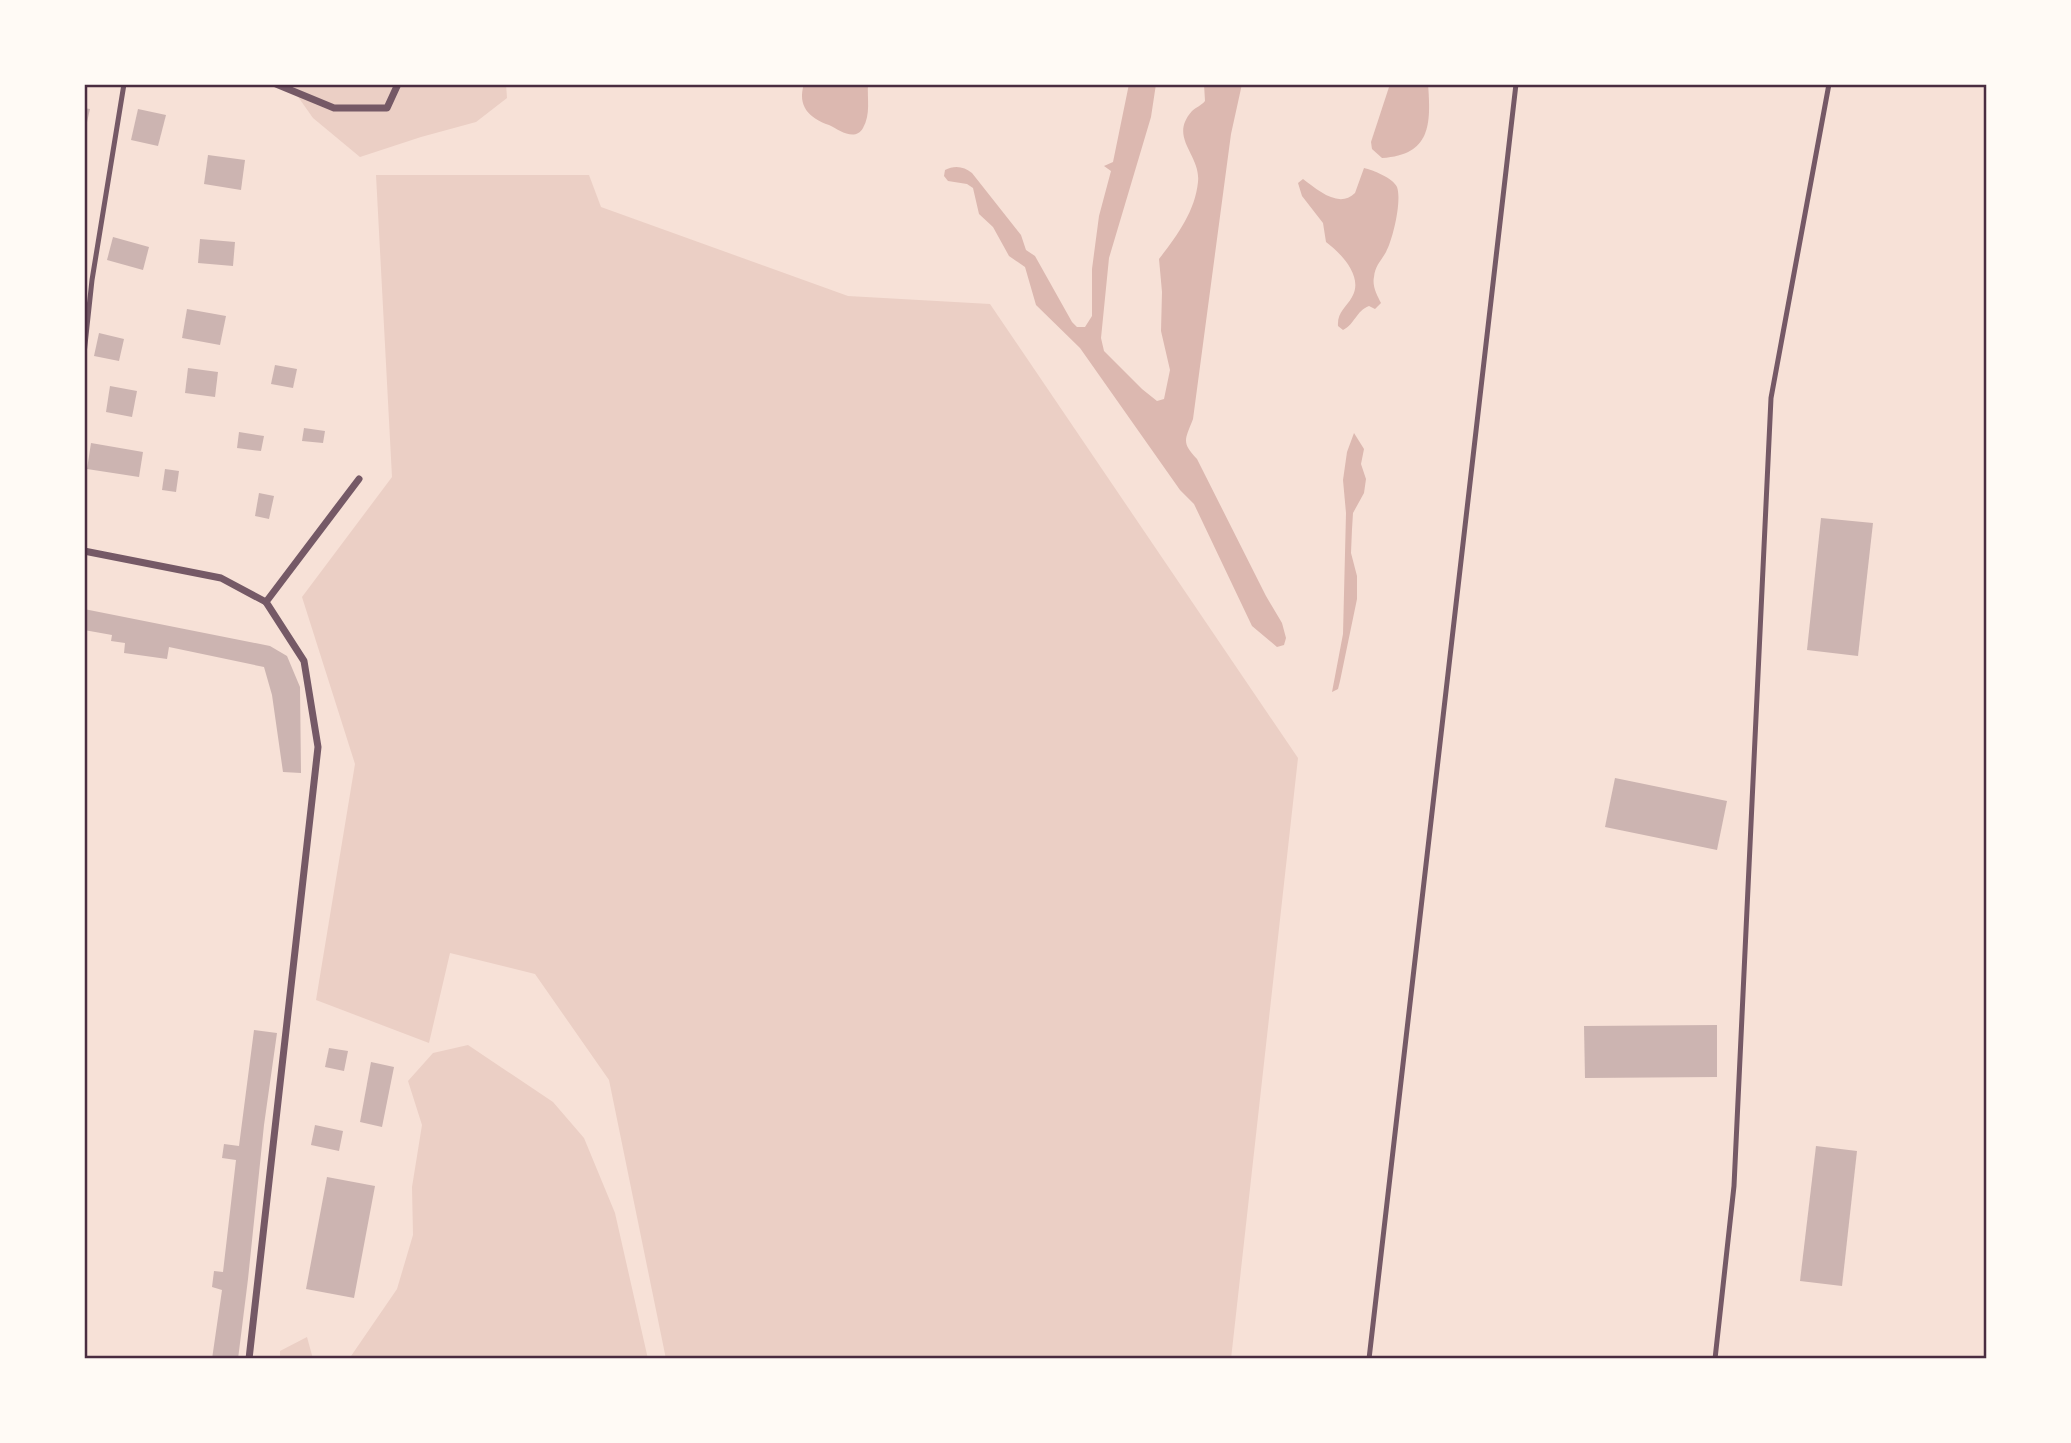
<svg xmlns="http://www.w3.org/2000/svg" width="2071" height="1443" font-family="'PT Sans Narrow',sans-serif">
  <rect width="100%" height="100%" fill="#f7e1d7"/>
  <g fill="#ebcfc5">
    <polygon points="289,84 506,84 507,98 476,122 421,137 360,157 313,118"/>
    <polygon points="376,175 589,175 601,207 848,296 990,304 1298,758 1231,1359 666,1359 609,1080 535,974 450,953 429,1043 316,1000 355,764 302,597 392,477"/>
    <polygon points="468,1045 553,1102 584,1138 615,1213 648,1359 349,1359 397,1289 413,1235 412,1187 422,1125 408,1081 433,1053"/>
    <polygon points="307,1337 313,1359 280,1359 280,1351"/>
  </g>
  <g fill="#dcb8b0">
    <path d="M804,84H868C867,99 871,114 863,128C855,142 839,130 829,125C809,118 797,106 804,84Z"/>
    <path d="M1129,84H1156L1151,117L1109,258L1101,338L1104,351L1142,389L1157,401L1164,399L1170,370L1161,331L1162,292L1159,259C1176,237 1195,212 1198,182C1201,154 1168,138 1192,111C1196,107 1201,106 1205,101L1204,84H1242L1231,134L1193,419C1185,440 1181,442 1197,459L1266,596L1282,623L1286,638L1284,645L1277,647L1252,626L1194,504L1180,490L1080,348L1036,305L1025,267L1009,256L993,227L979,214L973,188L967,184L948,181L944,176L945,170C954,165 964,166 972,173L1021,235L1026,250L1035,256L1072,322L1077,327H1085L1092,316V269L1099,216L1111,171L1104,166L1113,162Z"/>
    <path d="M1390,84H1428C1431,124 1431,155 1382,158L1372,149L1371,142Z"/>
    <path d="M1364,168C1373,170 1393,178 1397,187C1402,201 1393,239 1386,252C1381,261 1375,266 1374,277C1372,286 1377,295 1381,303L1375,309L1369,306C1356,311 1355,324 1343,330L1338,326C1337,312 1346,308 1352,297C1364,277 1341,253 1326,242L1323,223L1302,196L1298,183L1303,179C1318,190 1339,209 1355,193Z"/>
    <polygon points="1354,433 1364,449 1361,464 1366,479 1364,493 1353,513 1352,529 1351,553 1357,576 1357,599 1340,681 1338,689 1332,692 1343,634 1346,513 1343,480 1347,452"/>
  </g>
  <g fill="#ccb4b1">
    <polygon points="84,108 90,109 85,131 84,131"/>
    <polygon points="138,109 166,115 158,146 131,140"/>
    <polygon points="208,155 245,160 241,190 204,184"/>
    <polygon points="113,237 149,247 143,270 107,260"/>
    <polygon points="200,239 235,242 233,266 198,263"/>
    <polygon points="187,309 226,316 220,345 182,338"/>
    <polygon points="99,333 124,339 119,361 94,356"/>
    <polygon points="275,365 297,369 293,388 271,384"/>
    <polygon points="188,368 218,372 215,397 185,393"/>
    <polygon points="110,386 137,391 132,417 106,412"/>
    <polygon points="304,428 325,431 323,443 302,441"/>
    <polygon points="239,432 264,436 261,451 237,448"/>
    <polygon points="91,443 143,452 139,477 87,469"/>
    <polygon points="165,469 179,471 176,492 162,490"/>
    <polygon points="259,493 274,496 269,519 255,516"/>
    <polygon points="1821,518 1873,523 1858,656 1807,650"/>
    <polygon points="84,609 270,646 287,656 300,687 301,773 283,772 272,695 264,667 169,647 167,659 124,653 125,643 111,641 112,635 84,630"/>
    <polygon points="1615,778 1727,801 1717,850 1605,827"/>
    <polygon points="1717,1025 1717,1077 1585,1078 1584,1026"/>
    <polygon points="254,1030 277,1033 264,1125 248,1279 238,1359 212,1359 222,1290 212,1287 214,1271 223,1272 236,1160 222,1158 224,1144 239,1146"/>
    <polygon points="329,1048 348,1051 344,1071 325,1067"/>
    <polygon points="371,1062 394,1067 382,1127 360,1122"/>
    <polygon points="315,1125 343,1131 339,1151 311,1145"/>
    <polygon points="1816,1146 1857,1151 1842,1286 1800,1281"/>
    <polygon points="327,1177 375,1186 354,1298 306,1289"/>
  </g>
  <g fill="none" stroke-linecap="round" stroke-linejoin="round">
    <g stroke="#755966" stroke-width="5">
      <polyline points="84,354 92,280 124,84"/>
      <polyline points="1369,1359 1516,84"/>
      <polyline points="1715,1359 1734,1186 1771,398 1829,84"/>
    </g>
    <g stroke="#755966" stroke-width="7">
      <polyline points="276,84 334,108 387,108 398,84"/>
      <polyline points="84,551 221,578 266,602"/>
      <polyline points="249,1359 318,747 304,661 266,602 359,479"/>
    </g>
  </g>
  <rect width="2071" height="1443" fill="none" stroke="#fffaf5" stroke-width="172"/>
  <rect x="86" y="86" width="1899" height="1271" fill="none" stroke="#4a2c40" stroke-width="2.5"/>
</svg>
